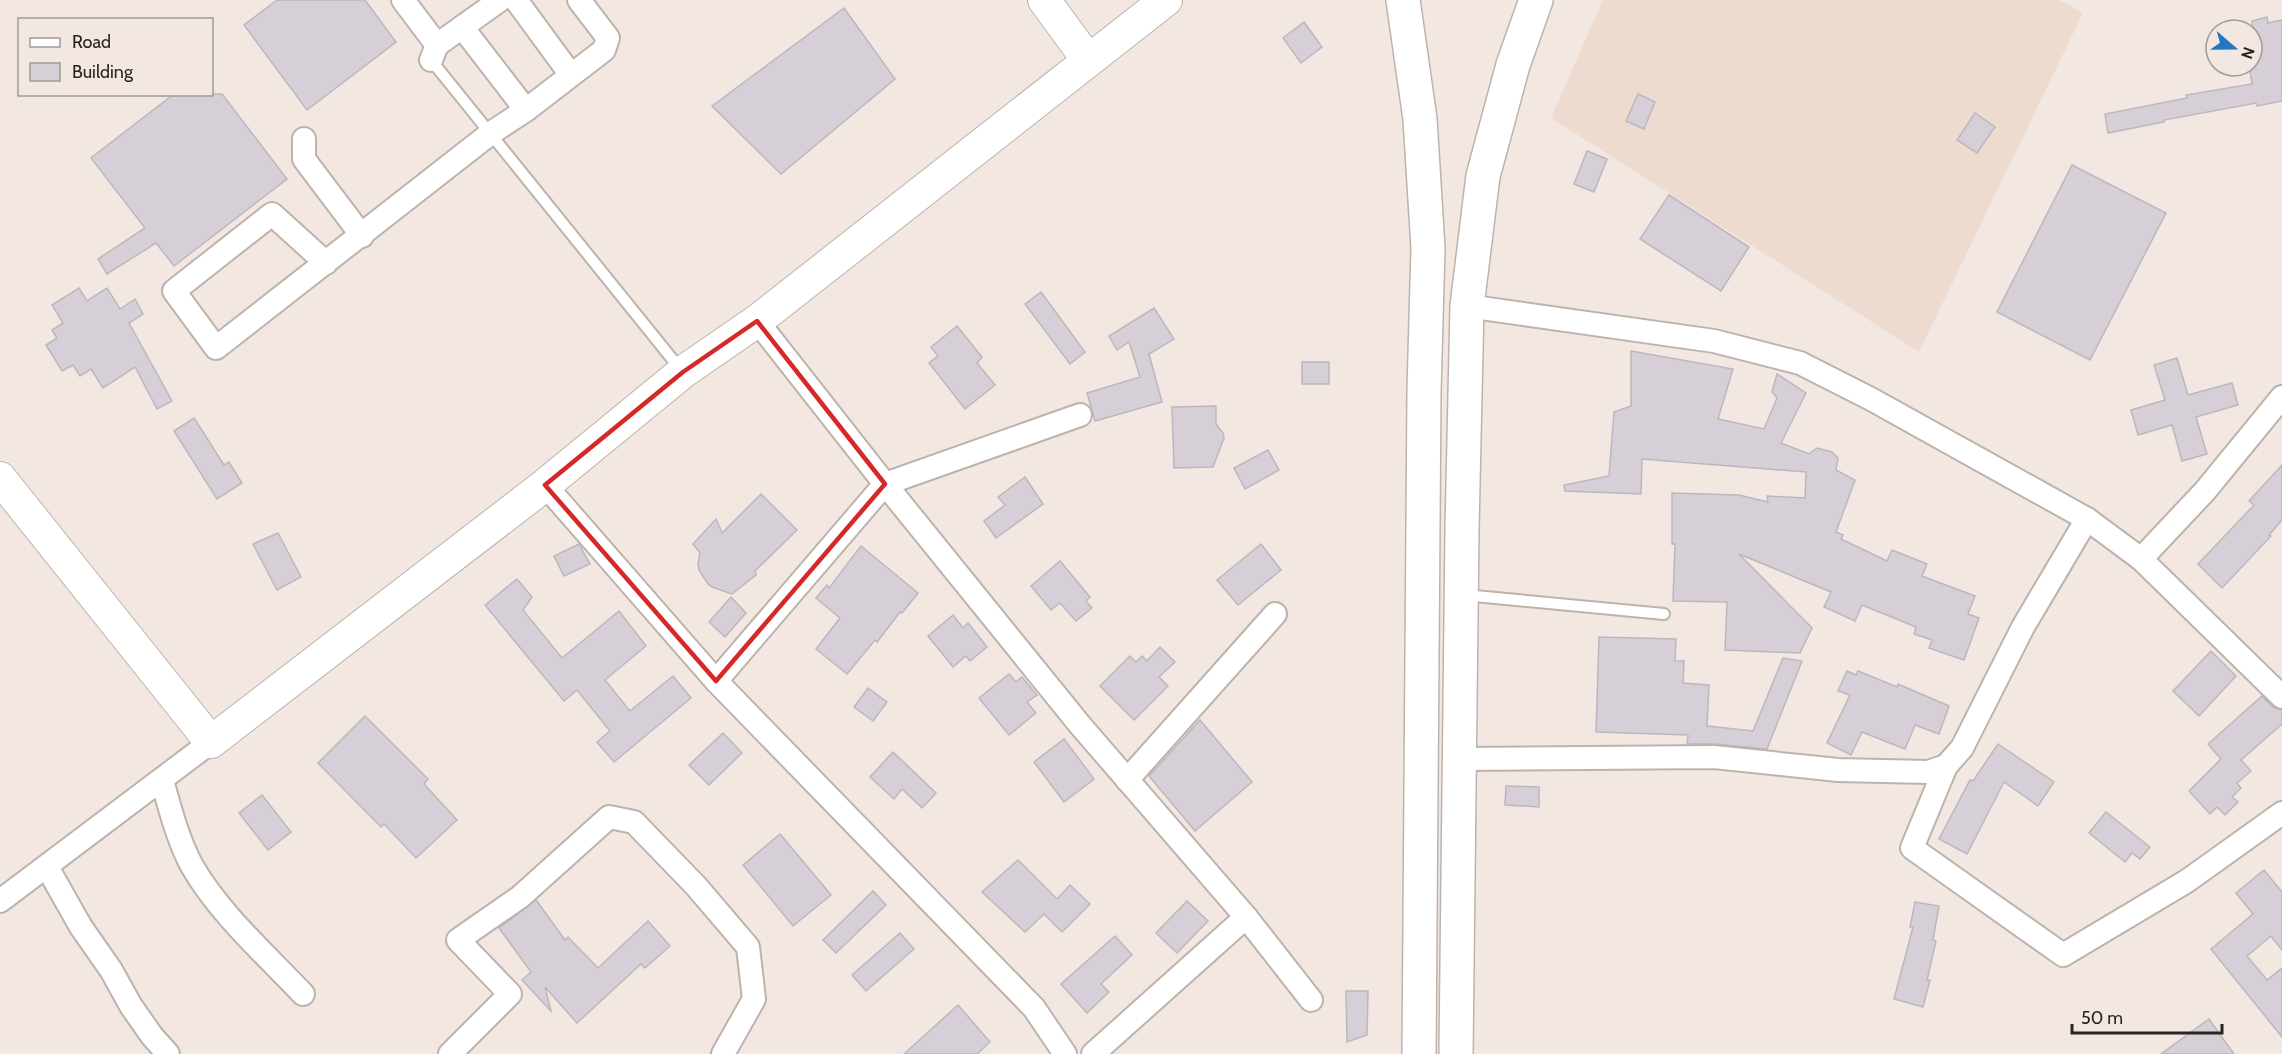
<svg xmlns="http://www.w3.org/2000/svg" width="2282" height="1054" font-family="Cabin,sans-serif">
  <rect width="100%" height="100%" fill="#f2e8e1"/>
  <polygon fill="#eddbd0" points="1603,0 2059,0 2083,13 1919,352 1551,118"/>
  <g fill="#d6cfd8" stroke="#bdb6bf" stroke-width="1.5">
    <polygon points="277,0 365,0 396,42 307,110 244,25"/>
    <polygon points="844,8 895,79 781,174 712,106"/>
    <polygon points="2267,17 2268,23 2282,20 2282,101 2257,106 2256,103 2164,120 2164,122 2108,133 2105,114 2187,98 2186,95 2252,84 2249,66 2252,66 2252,21"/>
    <polygon points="1304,22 1322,47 1301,63 1283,38"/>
    <polygon points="174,94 222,94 287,179 174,266 156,243 107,274 98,259 145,228 91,158"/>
    <polygon points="1638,94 1655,102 1644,129 1626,121"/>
    <polygon points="1975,113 1995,127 1977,153 1957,140"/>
    <polygon points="1587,151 1607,159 1594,192 1574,184"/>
    <polygon points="2072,165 2166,213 2090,360 1997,312"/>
    <polygon points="1669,195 1749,247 1721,291 1640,239"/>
    <polygon points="79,288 87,301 107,288 120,309 135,299 143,314 129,323 172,401 157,409 135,367 103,388 91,369 80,376 73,365 62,371 46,345 57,338 52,330 63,323 52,305"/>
    <polygon points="1041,292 1085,352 1070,364 1025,304"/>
    <polygon points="1154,308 1174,339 1149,354 1162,402 1095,421 1087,393 1140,377 1129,342 1117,350 1109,336"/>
    <polygon points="957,326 982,357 977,363 995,385 965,409 929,363 938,356 931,347"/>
    <polygon points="1631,351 1733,369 1718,419 1764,429 1777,398 1772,392 1777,374 1806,393 1781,443 1809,454 1817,448 1832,452 1838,458 1836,470 1855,480 1836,532 1843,535 1841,539 1887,561 1892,550 1927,564 1922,576 1975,596 1968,614 1979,618 1964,660 1929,648 1932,640 1914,634 1916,627 1862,605 1855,621 1824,607 1831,592 1739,554 1812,628 1800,653 1725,650 1727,602 1673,601 1675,544 1672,544 1672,493 1739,495 1768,502 1767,496 1805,498 1806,472 1642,459 1641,494 1565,491 1564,485 1609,476 1614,412 1631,406"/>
    <polygon points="2177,358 2188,395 2232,383 2238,405 2196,417 2207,454 2182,461 2172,425 2138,435 2131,410 2165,400 2154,365"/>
    <rect x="1302" y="362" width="27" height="22"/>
    <polygon points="1216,406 1216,424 1223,433 1224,438 1213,467 1174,468 1172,407"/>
    <polygon points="194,418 224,465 229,462 242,483 217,499 174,431"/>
    <polygon points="1268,450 1279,470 1245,489 1234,468"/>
    <polygon points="2282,465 2282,520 2269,535 2271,536 2222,588 2198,564 2254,505 2249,501"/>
    <polygon points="1025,477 1043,504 996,538 984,521 1005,505 998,497"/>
    <polygon points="761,494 797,530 755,571 756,575 732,594 712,587 708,584 699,570 698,564 700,553 693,544 716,519 722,533"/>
    <polygon points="278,533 301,577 277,590 253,544"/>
    <polygon points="579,544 590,564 564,576 554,556"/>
    <polygon points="1261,544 1281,570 1238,605 1217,580"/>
    <polygon points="861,546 918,593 902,613 900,612 877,642 875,640 847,674 816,649 840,618 816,598 827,585 829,588"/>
    <polygon points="1060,561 1090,597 1086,601 1092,608 1076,621 1060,603 1051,610 1031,586"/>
    <polygon points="517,579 532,597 523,610 562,658 619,611 646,646 605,680 630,711 673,676 691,698 614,762 597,742 610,731 577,690 564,701 485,605"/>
    <polygon points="731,597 746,613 725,637 709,622"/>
    <polygon points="953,615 963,628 968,623 987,647 970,661 966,656 953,667 928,636"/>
    <polygon points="1599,637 1676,639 1675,661 1684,661 1683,683 1709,685 1707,726 1753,731 1783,658 1802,661 1767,749 1715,744 1687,744 1688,735 1596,732"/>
    <polygon points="1160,647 1175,662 1159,677 1168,686 1134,720 1100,686 1130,656 1136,662 1142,656 1147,661"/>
    <polygon points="2211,651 2236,676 2199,716 2173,691"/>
    <polygon points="1847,671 1856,675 1858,671 1897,687 1898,684 1949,706 1939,734 1915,725 1905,749 1862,732 1851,755 1827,743 1850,695 1838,691"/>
    <polygon points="1009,674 1016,682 1022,677 1037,695 1027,702 1036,713 1009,735 979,698"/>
    <polygon points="868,688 887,702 873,721 854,707"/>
    <polygon points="2262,696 2273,707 2282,710 2282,724 2241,760 2251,771 2237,783 2241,788 2232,797 2238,802 2225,815 2217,807 2210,814 2189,791 2221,759 2208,744"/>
    <polygon points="365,716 428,779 424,784 457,820 416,858 384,824 381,827 318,763"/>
    <polygon points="1200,720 1252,782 1195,831 1149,776"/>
    <polygon points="723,733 742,753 709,785 689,765"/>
    <polygon points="1064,739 1094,779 1064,802 1034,762"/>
    <polygon points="1998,744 2054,782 2038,806 2004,782 1967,854 1939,839 1970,780 1973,781"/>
    <polygon points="893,752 936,793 922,808 902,789 894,799 870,777"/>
    <polygon points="1506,786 1539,787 1539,807 1505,805"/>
    <polygon points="262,795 291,832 268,850 239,813"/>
    <polygon points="2106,812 2150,847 2140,859 2132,853 2125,862 2089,833"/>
    <polygon points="780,834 831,895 793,926 743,865"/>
    <polygon points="1018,860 1057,899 1070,885 1090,904 1062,932 1044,914 1025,932 982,892"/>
    <polygon points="2264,870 2282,892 2282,950 2271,936 2247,956 2267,980 2282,968 2282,1037 2211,949 2253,914 2236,893"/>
    <polygon points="873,891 886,905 836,953 823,940"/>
    <polygon points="536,900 565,940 568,937 598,968 648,921 670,946 645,968 641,964 577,1023 545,987 551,1011 522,980 531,972 499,928"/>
    <polygon points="1187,901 1208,921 1177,953 1156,933"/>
    <polygon points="1915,902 1939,906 1933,940 1936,941 1927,980 1930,980 1923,1007 1894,999 1913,927 1910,927"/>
    <polygon points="900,933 914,949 866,991 852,975"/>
    <polygon points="1115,936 1132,955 1101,984 1109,992 1087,1013 1061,984"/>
    <polygon points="1346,991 1368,991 1367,1035 1347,1042"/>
    <polygon points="958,1005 990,1042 977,1054 904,1054"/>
    <polygon points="2209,1019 2234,1054 2161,1054"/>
  </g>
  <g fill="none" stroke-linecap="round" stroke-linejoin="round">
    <defs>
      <g id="lane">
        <polyline points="431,60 681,370"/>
        <polyline points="1464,595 1664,614"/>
      </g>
      <g id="street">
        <polyline points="403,0 437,45"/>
        <polyline points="516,0 571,75"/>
        <polyline points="462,27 526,110"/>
        <polyline points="431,60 437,45 500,0"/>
        <polyline points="304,139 304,159 362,236"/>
        <polyline points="326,263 272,214 174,291 216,348 491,133 526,110 604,50 608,38 579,0"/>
        <polyline points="1467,306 1714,341 1800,363 1871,399 2087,519 2141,559 2282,697"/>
        <polyline points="757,321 885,484 1080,725 1246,917 1311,1000"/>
        <polyline points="545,485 716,681 1034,1008 1065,1054"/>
        <polyline points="2141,559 2205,491 2282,397"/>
        <polyline points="716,681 885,484 1080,415"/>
        <polyline points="1460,759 1714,757 1838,770 1928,772 1946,766 1962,748 2023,627 2087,519"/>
        <polyline points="1946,766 1912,848 2063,955 2187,881 2282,813"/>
        <path d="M162,780C170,809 178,840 192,866C218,912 267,956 303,994"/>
        <polyline points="1127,780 1275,614"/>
        <polyline points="47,867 81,927 111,970 131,1006 152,1036 168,1054"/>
        <polyline points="0,901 211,742"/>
        <polyline points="450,1054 510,994 458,940 520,897 609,817 634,822 696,886 748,947 754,999 723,1054"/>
        <polyline points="1093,1054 1246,917"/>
      </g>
      <g id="secondary">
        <polyline points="1044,0 1088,60"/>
        <polyline points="0,478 211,742 545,485 683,372 757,321 1166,0"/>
      </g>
      <g id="primary">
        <polyline points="1403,0 1420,119 1428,248 1424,391 1419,1054"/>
        <polyline points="1456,1054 1462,529 1467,306 1483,176 1513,65 1536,0"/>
      </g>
    </defs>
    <use href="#lane" stroke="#bdb3ac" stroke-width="14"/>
    <use href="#street" stroke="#bdb3ac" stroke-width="26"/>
    <use href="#secondary" stroke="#bdb3ac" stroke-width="34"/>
    <use href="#primary" stroke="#bdb3ac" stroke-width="36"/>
    <use href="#lane" stroke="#fff" stroke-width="10"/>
    <use href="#street" stroke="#fff" stroke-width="22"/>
    <use href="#secondary" stroke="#fff" stroke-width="32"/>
    <use href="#primary" stroke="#fff" stroke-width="33"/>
  </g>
  <path fill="none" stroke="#d62828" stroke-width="4.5" stroke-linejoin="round" d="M757,321L885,484L716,681L545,485L683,372Z"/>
  <rect x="18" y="18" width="195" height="78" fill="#f2e8e1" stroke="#a19a95" stroke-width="1.5"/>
  <rect x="30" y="38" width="30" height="9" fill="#ffffff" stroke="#a19a95" stroke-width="1.5"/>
  <text x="72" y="48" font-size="18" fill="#282422">Road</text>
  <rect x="30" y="63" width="30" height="18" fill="#d6cfd8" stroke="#a19a95" stroke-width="1.5"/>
  <text x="72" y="78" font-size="18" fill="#282422">Building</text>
  <g transform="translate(2234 48) rotate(110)"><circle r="28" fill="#f2e8e1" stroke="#a19a95" stroke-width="1.5"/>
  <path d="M0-4.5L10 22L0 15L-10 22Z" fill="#2376c4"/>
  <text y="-9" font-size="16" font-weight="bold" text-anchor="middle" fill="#282422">N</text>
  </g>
  <path d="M2072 1024v9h150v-9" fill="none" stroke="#282422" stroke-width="3"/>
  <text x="2081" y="1024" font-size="18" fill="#282422" stroke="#f2e8e1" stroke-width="4.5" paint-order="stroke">50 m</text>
</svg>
